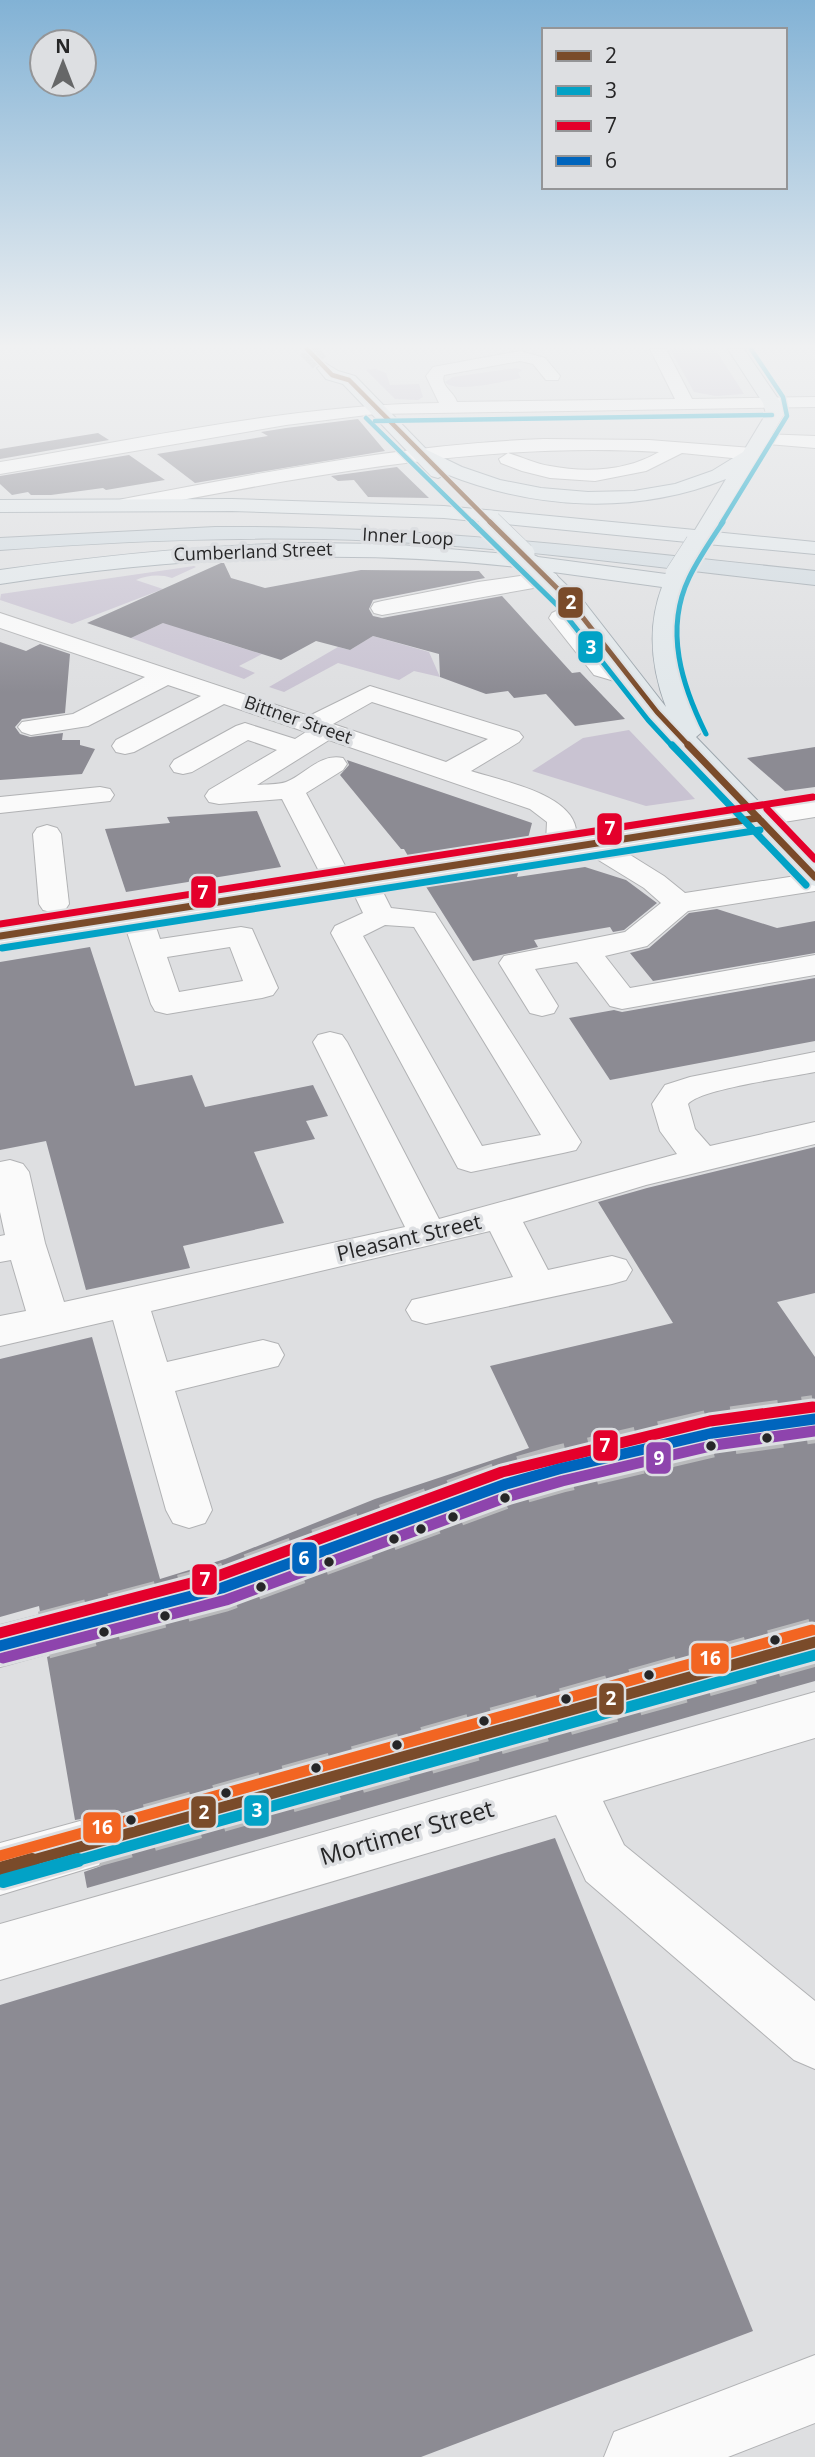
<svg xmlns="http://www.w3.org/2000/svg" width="815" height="2457" font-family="'Open Sans',sans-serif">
  <rect width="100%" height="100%" fill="#dedfe1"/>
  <g fill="#c9c3d2">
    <polygon points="670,349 715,349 744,394 716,396 694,392"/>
    <path d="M516,368L522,370L518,373L521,378C505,381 455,394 445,382L453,377Z"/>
    <polygon points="375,369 386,373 390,385 419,384 423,397 418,400 395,399 366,370"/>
    <path d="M194,566L196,567L172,578C161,574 147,575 136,580L163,589L72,624L0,600L1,594Z"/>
    <polygon points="208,602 209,638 262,654 239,666 255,673 244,679 131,638"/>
    <polygon points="373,636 429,652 440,677 414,671 399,680 338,663 284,692 269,687 338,647 350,650"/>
    <polygon points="629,730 695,799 646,806 532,771 583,738"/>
  </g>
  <g fill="#8c8b93">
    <polygon points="358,419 385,451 195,483 157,454 268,436 261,432 286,428"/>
    <polygon points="98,433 109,440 0,459 0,449"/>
    <polygon points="129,455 165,480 106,490 103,488 51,495 31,495 28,492 12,495 0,484 0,476"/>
    <polygon points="397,467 429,498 368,497 354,480 338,481 331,476"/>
    <polygon points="221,563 224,563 231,578 265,588 361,570 479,571 485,578 373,600 369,609 373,616 382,618 502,596 572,673 580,672 625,719 575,726 546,694 514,698 508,691 486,694 440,677 439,654 373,636 350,650 316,641 281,660 163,623 131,638 87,623"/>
    <polygon points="0,642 26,651 40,644 70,654 65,713 22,719 15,727 20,734 30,737 63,733 62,740 80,740 80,745 95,749 82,774 0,780"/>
    <polygon points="815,747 815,787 785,791 747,758"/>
    <polygon points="347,760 532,823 527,842 411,861 404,849 401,849 340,775 349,765"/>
    <polygon points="257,811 281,867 126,892 105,829 170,823 167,817"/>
    <polygon points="520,866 517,877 585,867 626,880 657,903 624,930 613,932 610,927 534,940 538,947 473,961 423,882"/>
    <polygon points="717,909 777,928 815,921 815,953 653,981 630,953 649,948 689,913"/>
    <polygon points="90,947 135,1086 192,1075 205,1107 313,1085 328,1116 306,1121 315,1139 254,1152 284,1223 183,1246 190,1268 86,1290 46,1141 0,1150 0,962"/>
    <polygon points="815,978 815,1041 610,1080 569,1018 614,1010 622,1012"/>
    <polygon points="815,1147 815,1293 777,1302 815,1357 815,1681 87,1888 84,1872 101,1866 109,1846 100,1827 81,1819 75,1820 47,1657 63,1651 70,1634 62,1618 40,1612 39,1606 0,1617 0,1359 92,1337 160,1579 225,1559 375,1499 529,1448 490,1366 673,1323 598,1202 647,1188"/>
    <polygon points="555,1838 753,2331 421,2457 0,2457 0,2005"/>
  </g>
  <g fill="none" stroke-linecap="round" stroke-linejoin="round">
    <g stroke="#b9babc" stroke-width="48" stroke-dasharray="48 24" stroke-linecap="butt">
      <polyline points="44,1635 222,1588 506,1484 559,1469 713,1433 815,1419"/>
      <polyline points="80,1847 815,1642"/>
    </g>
    <polyline stroke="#b9babc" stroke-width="18" stroke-dasharray="18 9" stroke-linecap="butt" points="307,349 325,368"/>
    <defs>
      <g id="minor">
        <path d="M650,349H666L692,399L815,397V407L375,414L286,425L0,474V462C145,438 292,405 439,403L426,376L433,367L520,351L545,358L560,376L558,380H546L533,364L520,361L444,375C440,386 454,392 457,402L675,399Z"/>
        <polygon points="761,434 815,436 815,448 755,443 752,439"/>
        <path d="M544,439L649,440L752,448L761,454L752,460L682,453L646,471L595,481L550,478L522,471L501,463L499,459L508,453C522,457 536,464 550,466C586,473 627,471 659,452C477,441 301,478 123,511L116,509L113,505L116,501L123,499C263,473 402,444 544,439Z"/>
        <polygon points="548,572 556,574 559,579 556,584 382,615 374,613 371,608 374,603 382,601 478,582"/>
        <polygon points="577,601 585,603 588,608 574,620 612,665 637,673 640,678 637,683 628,685 594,675 549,618 552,613"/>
        <path d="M0,613L309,716L370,686L519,732L523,737L519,742L471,771C501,781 582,795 576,838L815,801V817L619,848L664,876L685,893L815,873V891L688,911L647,946L605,956L630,988L815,955V975L622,1009L610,1006L577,962L535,969L558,1006L554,1013L542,1016L530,1013L499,963L504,956L625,932L661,903L644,888L587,853L380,886L391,908L435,913L581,1142L576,1150L563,1153L471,1172L458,1168L331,933L335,926L363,913L352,890L154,921L160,939L241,927L252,929L278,988L273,995L262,998L167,1014L155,1011L151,1004L125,926L0,945V927L322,877L282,799L219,804L209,802L205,796L209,790L277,750L248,740L192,772L183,774L174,772L170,766L174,760L236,726L245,723L295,739L306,732L224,704L134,752L125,754L116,752L112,746L116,740L201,696L168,685L88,726L31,735L22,732L18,727L22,722L73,714L145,677L0,628ZM372,702L488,739L446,762L333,724ZM329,740L530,809L547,822L546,842L349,873L306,793L343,770L347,764L343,758C320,753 306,774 286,782C278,785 266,784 257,785ZM385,925L414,927L541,1135L482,1146L363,936ZM230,947L243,981L179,992L167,957Z"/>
        <polygon points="100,787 110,789 114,795 110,801 0,813 0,797"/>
        <polygon points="47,825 57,828 61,834 69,904 65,910 54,913 43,910 39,904 33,834 37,828"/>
        <path d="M330,1032L342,1035L347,1042L439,1219L677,1154L660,1131L652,1104L665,1085L690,1077L815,1052V1072C791,1077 700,1089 688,1104L695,1129L710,1146L815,1122V1144L646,1185L523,1222L548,1270L612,1256L626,1260L632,1270L626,1280L612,1284L426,1324L412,1320L406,1310L412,1300L513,1277L490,1231L151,1311L167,1362L263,1340L278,1344L284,1355L278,1366L175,1391L212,1510L205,1523L189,1528L173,1523L166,1510L113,1320L0,1346V1316L26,1311L11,1260L0,1262V1236L5,1235L0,1212V1162L10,1160L23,1164L29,1172L45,1243L64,1302L405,1227L313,1042L318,1035Z"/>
        <polygon points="44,1614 61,1620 68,1635 61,1650 0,1667 0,1625"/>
        <polygon points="815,1692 815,1738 603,1801 624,1845 815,2001 815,2069 794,2060 586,1881 556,1815 0,1980 0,1924"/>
        <polygon points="80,1821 99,1829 107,1847 99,1865 0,1895 0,1843"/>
        <polygon points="815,2355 815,2423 728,2457 604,2457 614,2432"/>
      </g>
      <g id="major">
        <path d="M728,349H744L781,403L784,414L714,532L815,542V554L707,544L697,549L690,547L687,542L444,518L232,511L0,512V500L232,499L444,506L695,530L726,479C636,515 536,510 446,474L438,478L431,476L343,384L326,379L317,368L325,363L338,371L355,376L427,450L462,467L500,480L541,488L588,492L634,491L675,484L712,471L743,452L766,414L763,403Z"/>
        <path d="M304,543L389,544L519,555L527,552L538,557L666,574L669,569H685L688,574C668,634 675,675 703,731L696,737L815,860V886L805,883L648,717L569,613L525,568C349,547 175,557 0,584V570C101,556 202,545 304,543ZM553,572L662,587C647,627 651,667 666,707L585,603Z"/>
      </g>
      <path id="highway" d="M215,527C417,525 614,550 815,571V585C669,569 523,548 377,541C251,535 125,541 0,550V538Z"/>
    </defs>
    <use href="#minor" stroke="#b1b2b4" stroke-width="2"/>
    <use href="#major" stroke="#9da6ad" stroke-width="2"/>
    <use href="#highway" stroke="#9da6ad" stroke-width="2"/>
    <use href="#minor" fill="#fafafa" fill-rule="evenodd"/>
    <use href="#major" fill="#e2e8eb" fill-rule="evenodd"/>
    <use href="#highway" fill="#d2dbe1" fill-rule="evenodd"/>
    <defs>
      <polyline id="major-bridge-far1" points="490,522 492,524"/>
      <g id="major-bridge">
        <polyline points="490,522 523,554"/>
        <polyline points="677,574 697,543"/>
      </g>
    </defs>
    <use href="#major-bridge-far1" stroke="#9da6ad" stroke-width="19" stroke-linecap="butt"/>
    <use href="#major-bridge" stroke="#9da6ad" stroke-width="24" stroke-linecap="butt"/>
    <use href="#major-bridge-far1" stroke="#e2e8eb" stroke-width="18"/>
    <use href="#major-bridge" stroke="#e2e8eb" stroke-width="23"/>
    <defs>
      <polyline id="bus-1-far4" points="307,349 332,375 349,380 492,524"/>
      <polyline id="bus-1-far3" points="490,522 569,600 657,712 690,747"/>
      <g id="bus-1-far2">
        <polyline points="688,745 815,877"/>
        <polyline points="0,936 758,818"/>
      </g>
      <polyline id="bus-1-far1" points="26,1862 815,1642"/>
      <polyline id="bus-1" points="0,1869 32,1860"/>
      <g id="bus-2-far4">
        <polyline points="366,418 474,524"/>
        <polyline points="375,421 772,415"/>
        <polyline points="721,524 787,416 783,397 751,349"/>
      </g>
      <g id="bus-2-far3">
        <polyline points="472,522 560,608 648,720 673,747"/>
        <path d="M706,734C682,686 664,630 689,578C698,559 711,540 723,522"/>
      </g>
      <g id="bus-2-far2">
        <polyline points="672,745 806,885"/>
        <polyline points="2,948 760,830"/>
      </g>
      <polyline id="bus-2-far1" points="72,1862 815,1655"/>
      <polyline id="bus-2" points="3,1881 78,1860"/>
      <g id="bus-3-far1">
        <polyline points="767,809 815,859"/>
        <polyline points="0,924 813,797"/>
      </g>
      <polyline id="bus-3" points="0,1633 218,1576 502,1472 710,1421 813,1407"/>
      <polyline id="bus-4" points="0,1646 222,1588 506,1484 559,1469 713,1433 815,1419"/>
      <polyline id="bus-5" points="3,1658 226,1600 510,1496 562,1481 715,1445 815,1431"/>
      <polyline id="bus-6" points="0,1856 812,1630"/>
    </defs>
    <use href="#bus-1-far4" stroke="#dddfe2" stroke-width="7"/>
    <use href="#bus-1-far3" stroke="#dddfe2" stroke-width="9"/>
    <use href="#bus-1-far2" stroke="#dddfe2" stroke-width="11"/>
    <use href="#bus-1-far1" stroke="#dddfe2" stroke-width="17"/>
    <use href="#bus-1" stroke="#dddfe2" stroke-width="19"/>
    <use href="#bus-2-far4" stroke="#dddfe2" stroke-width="7"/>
    <use href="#bus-2-far3" stroke="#dddfe2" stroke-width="9"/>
    <use href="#bus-2-far2" stroke="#dddfe2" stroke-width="11"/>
    <use href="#bus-2-far1" stroke="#dddfe2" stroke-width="17"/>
    <use href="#bus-2" stroke="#dddfe2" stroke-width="19"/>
    <use href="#bus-3-far1" stroke="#dddfe2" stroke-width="11"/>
    <use href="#bus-3" stroke="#dddfe2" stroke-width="17"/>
    <use href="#bus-4" stroke="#dddfe2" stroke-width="17"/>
    <use href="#bus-5" stroke="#dddfe2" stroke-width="17"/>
    <use href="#bus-6" stroke="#dddfe2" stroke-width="17"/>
    <use href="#bus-1-far4" stroke="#7a4b2a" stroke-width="4.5"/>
    <use href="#bus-1-far3" stroke="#7a4b2a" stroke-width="5"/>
    <use href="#bus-1-far2" stroke="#7a4b2a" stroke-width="7"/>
    <use href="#bus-1-far1" stroke="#7a4b2a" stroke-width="11"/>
    <use href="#bus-1" stroke="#7a4b2a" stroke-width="14"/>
    <use href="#bus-2-far4" stroke="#02a2c6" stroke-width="4.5"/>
    <use href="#bus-2-far3" stroke="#02a2c6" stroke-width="5"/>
    <use href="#bus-2-far2" stroke="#02a2c6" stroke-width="7"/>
    <use href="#bus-2-far1" stroke="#02a2c6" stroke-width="11"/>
    <use href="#bus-2" stroke="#02a2c6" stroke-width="14"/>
    <use href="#bus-3-far1" stroke="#e4002b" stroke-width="7"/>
    <use href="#bus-3" stroke="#e4002b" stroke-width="11"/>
    <use href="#bus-4" stroke="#0065bd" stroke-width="11"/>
    <use href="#bus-5" stroke="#8e44ad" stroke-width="11"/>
    <use href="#bus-6" stroke="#f26522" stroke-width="11"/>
  </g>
  <linearGradient id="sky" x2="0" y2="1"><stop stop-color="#82b2d5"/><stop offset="0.5" stop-color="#f0f1f2"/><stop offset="1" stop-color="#f0f1f2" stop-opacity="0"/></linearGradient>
  <rect width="815" height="693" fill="url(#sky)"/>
  <g fill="#262627" stroke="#dddfe2" stroke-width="2.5">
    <circle cx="767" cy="1438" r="6"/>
    <circle cx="711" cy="1446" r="6"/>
    <circle cx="505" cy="1498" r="6"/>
    <circle cx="453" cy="1517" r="6"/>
    <circle cx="421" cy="1529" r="6"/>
    <circle cx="394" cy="1539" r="6"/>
    <circle cx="329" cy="1562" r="6"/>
    <circle cx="261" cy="1587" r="6"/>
    <circle cx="165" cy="1616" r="6"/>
    <circle cx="104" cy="1632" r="6"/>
    <circle cx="775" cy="1640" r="6"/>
    <circle cx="649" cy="1675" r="6"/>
    <circle cx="566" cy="1699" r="6"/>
    <circle cx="484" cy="1721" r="6"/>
    <circle cx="397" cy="1745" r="6"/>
    <circle cx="316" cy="1768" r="6"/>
    <circle cx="226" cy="1793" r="6"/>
    <circle cx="131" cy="1820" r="6"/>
  </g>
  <g text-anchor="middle" stroke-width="7" stroke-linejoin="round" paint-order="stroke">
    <g font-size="18" fill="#262627" stroke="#dddfe2">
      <text transform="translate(408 537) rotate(3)" y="6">Inner Loop</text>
      <text transform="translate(253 552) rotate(-2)" y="6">Cumberland Street</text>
      <text transform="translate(298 720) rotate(19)" y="6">Bittner Street</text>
    </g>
    <g font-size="21" fill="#262627" stroke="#dddfe2">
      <text transform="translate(409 1238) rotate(-13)" y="7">Pleasant Street</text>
    </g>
    <g font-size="24" fill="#262627" stroke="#dddfe2">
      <text transform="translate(407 1833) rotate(-16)" y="8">Mortimer Street</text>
    </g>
  </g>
  <g stroke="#dddfe2" stroke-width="2.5">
    <rect x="557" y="586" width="27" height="33" rx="7" fill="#7a4b2a"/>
    <rect x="577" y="630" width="27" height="34" rx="7" fill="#02a2c6"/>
    <rect x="596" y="812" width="27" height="34" rx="7" fill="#e4002b"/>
    <rect x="190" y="875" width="27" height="34" rx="7" fill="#e4002b"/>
    <rect x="592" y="1429" width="27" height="33" rx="7" fill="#e4002b"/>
    <rect x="645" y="1441" width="27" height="34" rx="7" fill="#8e44ad"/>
    <rect x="291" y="1541" width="27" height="34" rx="7" fill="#0065bd"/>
    <rect x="191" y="1563" width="27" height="33" rx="7" fill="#e4002b"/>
    <rect x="690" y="1642" width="40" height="33" rx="7" fill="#f26522"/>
    <rect x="598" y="1682" width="27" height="34" rx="7" fill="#7a4b2a"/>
    <rect x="243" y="1794" width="27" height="33" rx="7" fill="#02a2c6"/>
    <rect x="190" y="1795" width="27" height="34" rx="7" fill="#7a4b2a"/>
    <rect x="82" y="1811" width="40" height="33" rx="7" fill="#f26522"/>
  </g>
  <g font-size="19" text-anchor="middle" font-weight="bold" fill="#fff">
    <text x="571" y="609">2</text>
    <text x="591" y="654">3</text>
    <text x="610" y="835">7</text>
    <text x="203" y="899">7</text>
    <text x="605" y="1452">7</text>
    <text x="659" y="1465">9</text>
    <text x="304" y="1565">6</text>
    <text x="205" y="1586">7</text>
    <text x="710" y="1665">16</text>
    <text x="611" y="1705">2</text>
    <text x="257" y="1817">3</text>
    <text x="204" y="1819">2</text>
    <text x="102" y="1834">16</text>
  </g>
  <rect x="542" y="28" width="245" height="161" fill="#dddfe2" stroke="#949597" stroke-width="2"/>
  <rect x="556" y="51" width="35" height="10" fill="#7a4b2a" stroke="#949597" stroke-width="2"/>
  <text x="605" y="63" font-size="21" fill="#262627">2</text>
  <rect x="556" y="86" width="35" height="10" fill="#02a2c6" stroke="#949597" stroke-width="2"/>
  <text x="605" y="98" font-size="21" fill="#262627">3</text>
  <rect x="556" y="121" width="35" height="10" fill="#e4002b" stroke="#949597" stroke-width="2"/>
  <text x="605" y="133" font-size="21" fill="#262627">7</text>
  <rect x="556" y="156" width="35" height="10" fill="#0065bd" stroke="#949597" stroke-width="2"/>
  <text x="605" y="168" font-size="21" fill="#262627">6</text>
  <g transform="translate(63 63)"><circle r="33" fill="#dddfe2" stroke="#949597" stroke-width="2"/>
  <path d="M0-5L12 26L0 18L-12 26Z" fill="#666768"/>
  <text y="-10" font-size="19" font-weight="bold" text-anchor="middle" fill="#262627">N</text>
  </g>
</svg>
